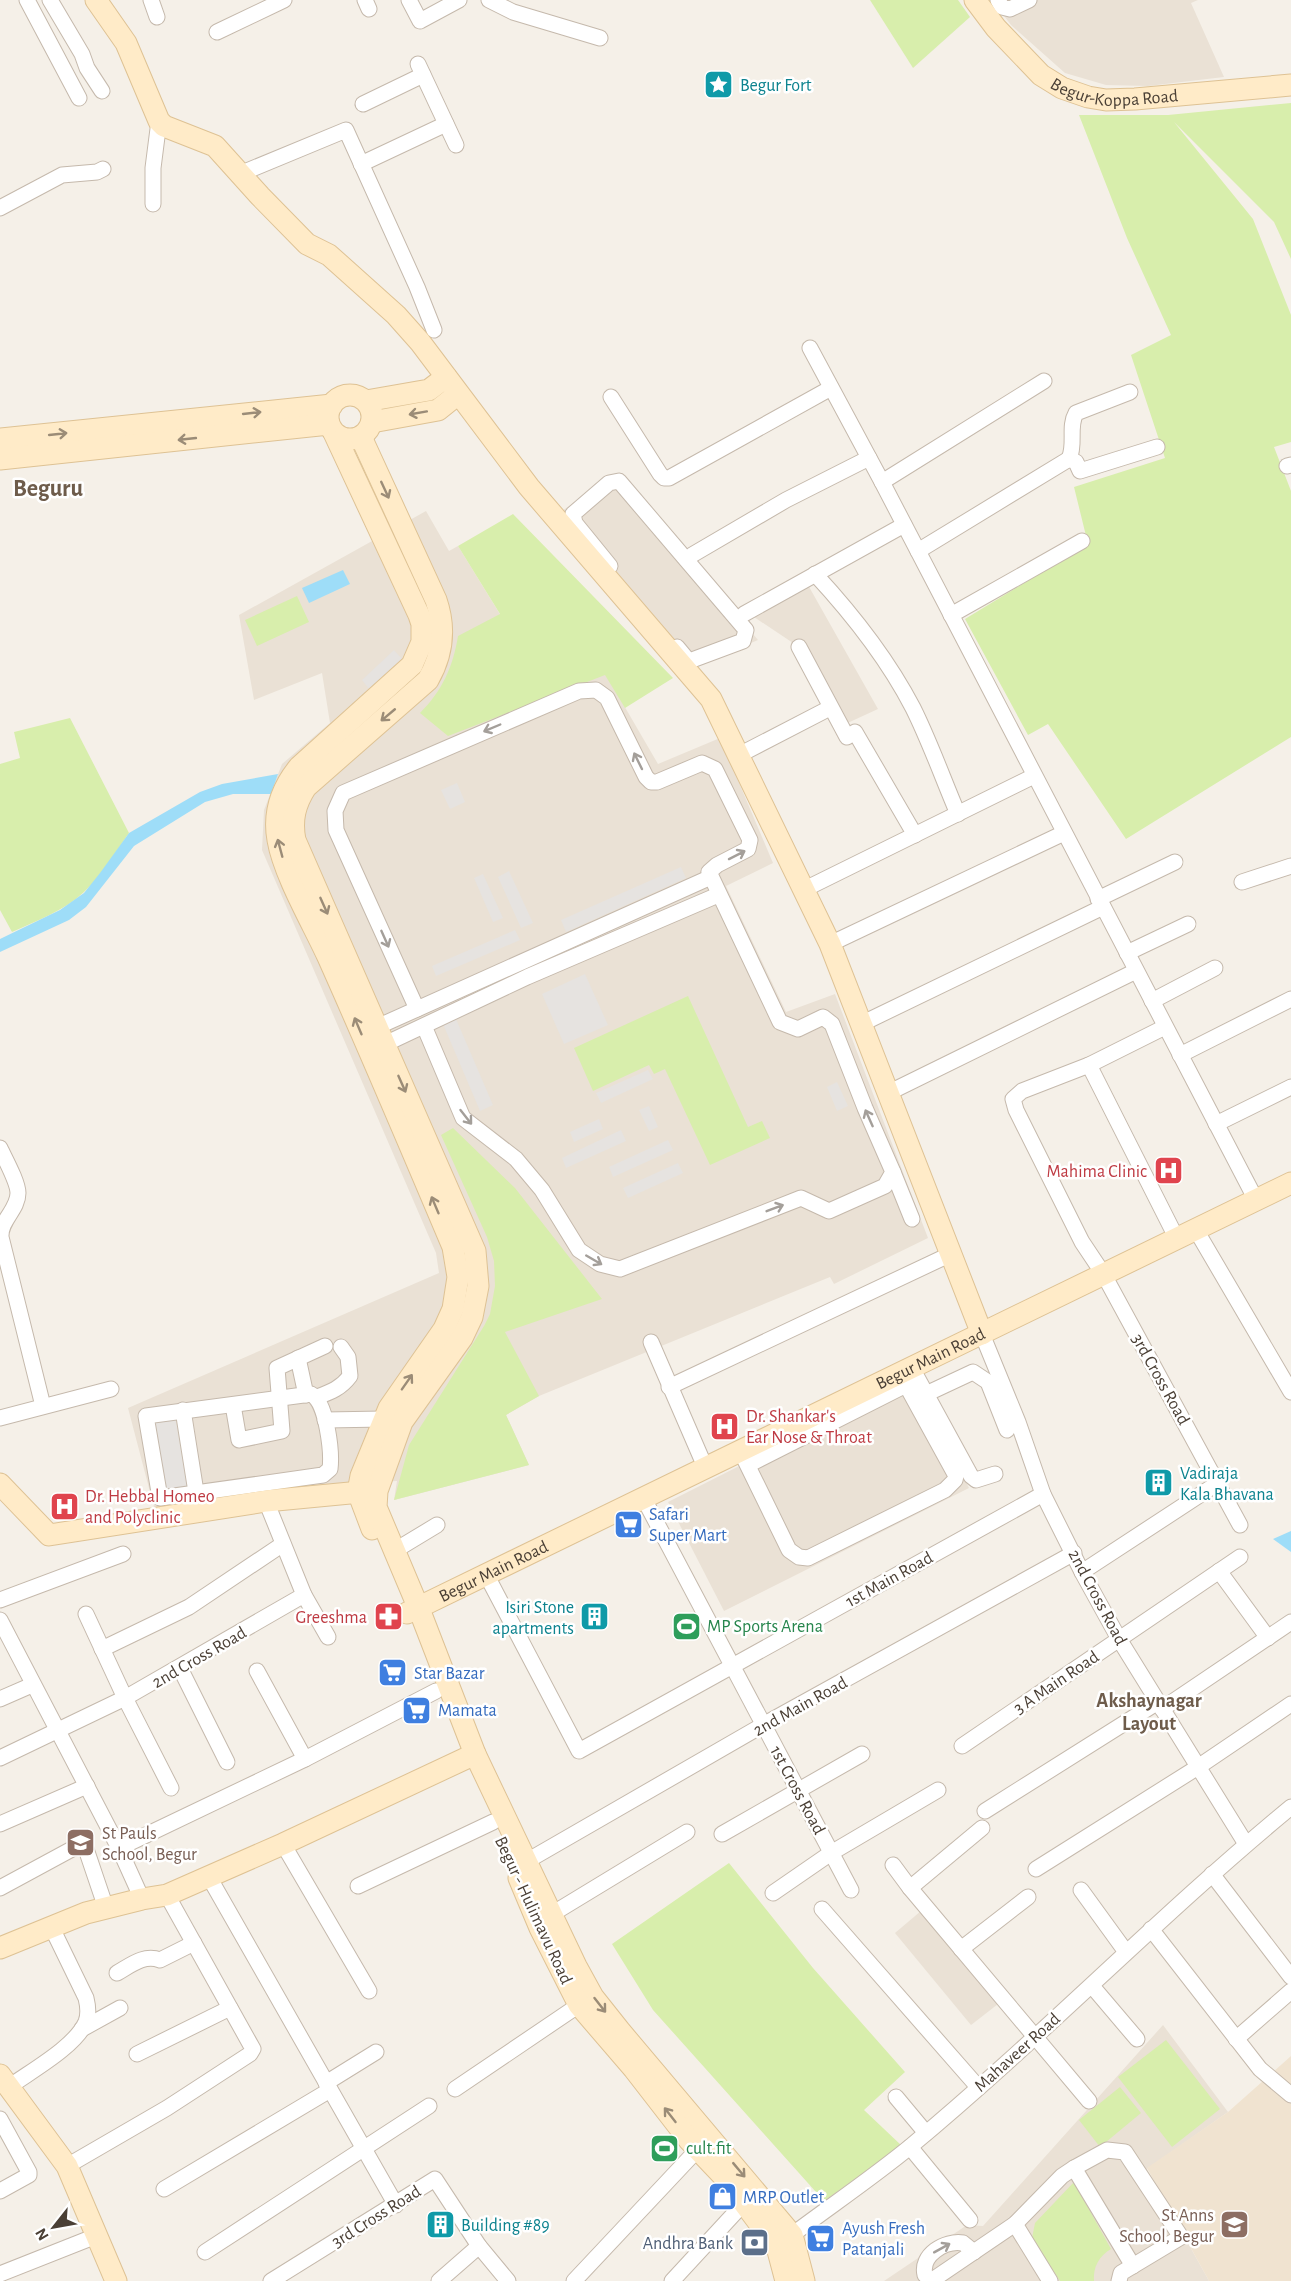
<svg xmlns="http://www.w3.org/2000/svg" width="1291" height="2281" font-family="'Alegreya Sans',sans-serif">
  <rect width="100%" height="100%" fill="#f5f0e8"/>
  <g fill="#eae1d5">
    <polygon points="992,0 1198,0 1191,3 1224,77 1148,86 1106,85 1065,73 1011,25"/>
    <polygon points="616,474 758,640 691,668 559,513"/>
    <polygon points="426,511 449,551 458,546 535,671 587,642 658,764 720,738 773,863 726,886 786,1012 835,994 928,1238 834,1284 830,1277 539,1396 506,1415 529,1465 394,1500 397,1481 343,1484 155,1511 128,1408 439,1273 436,1253 262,850 264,810 282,764 330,723 322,673 254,700 239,615"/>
    <polygon points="808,585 878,709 841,726 799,647 751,615"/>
    <polygon points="913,1378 969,1488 724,1611 668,1502"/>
    <polygon points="921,1911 998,2004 971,2025 895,1933"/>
    <polygon points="1163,2025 1228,2112 1147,2169 1209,2281 884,2281 967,2225 983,2226"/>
  </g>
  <polygon fill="#f0e3d0" points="1291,2056 1291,2281 1209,2281 1147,2168 1228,2112"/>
  <g fill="#d8eeac">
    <polygon points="870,0 958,0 970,17 913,68"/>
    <polygon points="1291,103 1291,259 1274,222 1174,122 1253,219 1291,315 1291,442 1274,447 1291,491 1291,737 1126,839 1048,724 1028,735 965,619 1088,544 1074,487 1165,458 1131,355 1171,335 1127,238 1079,115 1168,115"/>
    <path d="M513,514L673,678L625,708L605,675L448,736L420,713C442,691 453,667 458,636L500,614L458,546Z"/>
    <polygon points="297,596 309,622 257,646 245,620"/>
    <path d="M70,718L129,833C115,853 102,875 84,892C64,911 36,921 12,932L0,910V764L20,758L14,732Z"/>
    <polygon points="688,996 748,1127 762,1121 770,1138 710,1165 665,1069 654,1074 649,1065 593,1091 574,1048"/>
    <polygon points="453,1128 515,1188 602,1299 505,1332 539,1396 506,1415 529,1465 394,1500 409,1445 484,1326 490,1314 495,1286 494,1261 487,1237 441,1135"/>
    <polygon points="729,1863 813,1968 905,2072 864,2110 902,2146 824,2201 653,2010 612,1944"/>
    <polygon points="1166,2040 1220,2109 1172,2147 1118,2077"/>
    <polygon points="1120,2087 1141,2113 1100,2147 1079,2120"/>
    <path d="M1074,2182L1111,2249C1099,2256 1093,2267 1094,2281H1060L1032,2238L1035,2223Z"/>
  </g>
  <g fill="#e6e3e0">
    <polygon points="394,650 402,659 369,689 362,680"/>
    <polygon points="457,783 465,802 450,809 441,790"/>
    <polygon points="681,867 686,878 566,932 561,920"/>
    <polygon points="509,871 533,923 521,928 498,877"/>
    <polygon points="483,874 503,918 493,922 474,878"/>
    <polygon points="515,930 520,940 436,976 432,966"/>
    <polygon points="585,974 608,1025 564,1044 542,994"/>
    <polygon points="456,1019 493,1105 480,1111 443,1024"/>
    <polygon points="648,1070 653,1079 601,1103 596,1093"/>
    <polygon points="837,1082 848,1106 837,1111 827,1087"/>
    <polygon points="649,1106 658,1127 649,1131 639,1110"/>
    <polygon points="599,1119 603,1129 574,1142 570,1132"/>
    <polygon points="621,1130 626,1141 566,1168 562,1158"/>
    <polygon points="668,1140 673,1150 613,1177 609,1167"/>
    <polygon points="678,1163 683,1173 628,1198 623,1188"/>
    <polygon points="175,1417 187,1486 164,1490 152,1421"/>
  </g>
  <g fill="#9eddf8">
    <polygon points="343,570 350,584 309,603 302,588"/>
    <polygon points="278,774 271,794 233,794 205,802 134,846 86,907 69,920 0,952 0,939 60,910 84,893 100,873 129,833 200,792 222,784"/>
    <polygon points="1291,1531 1291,1552 1273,1539"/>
  </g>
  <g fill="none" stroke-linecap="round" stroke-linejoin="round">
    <defs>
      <g id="street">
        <polyline points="27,0 79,98"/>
        <polyline points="50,0 82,54 87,68 102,91"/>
        <polyline points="151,0 157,17"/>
        <polyline points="365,0 369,9"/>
        <polyline points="409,0 420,21 459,0"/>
        <polyline points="489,0 513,12 600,38"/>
        <polyline points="998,0 1002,7 1010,9 1029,0"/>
        <polyline points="217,32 284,0"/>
        <polyline points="418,64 456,145"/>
        <polyline points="363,104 423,75"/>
        <polyline points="361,164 446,124"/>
        <polyline points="242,173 346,130 417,287 434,330"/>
        <polyline points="153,204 153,168 159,121"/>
        <polyline points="0,208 62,175 97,172 103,169"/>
        <polyline points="810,348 882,482 1256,1200"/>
        <polyline points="611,397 660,474 664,478 669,478 831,388"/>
        <path d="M1069,459C1076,444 1068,427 1076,413L1130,392"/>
        <polyline points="1287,466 1291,465"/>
        <polyline points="882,482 1044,381"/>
        <polyline points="918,551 1069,459 1076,462 1080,471 1157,447"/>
        <polyline points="692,555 786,500 869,458"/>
        <polyline points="610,566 575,523 573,514 609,483 619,481 746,630 743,641 692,660 687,659 677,647"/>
        <path d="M815,574C853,615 887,658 913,708C930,742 943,779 958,814"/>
        <polyline points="744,614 904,525"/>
        <polyline points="951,615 1082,541"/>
        <polyline points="799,647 847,737 855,732 915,835"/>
        <polyline points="739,755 824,711"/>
        <polyline points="1242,882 1291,866"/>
        <polyline points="803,890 1034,776"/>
        <polyline points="1098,899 1175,862"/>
        <polyline points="830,944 1064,833"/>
        <polyline points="1127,953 1188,924"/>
        <polyline points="1152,1001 1215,968"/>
        <polyline points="417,1009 336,830 335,811 343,793 579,691 596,690 607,698 646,777 651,782 657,782 702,763 715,769 750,840 748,849 717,865 709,872 780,1022 798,1029 823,1017 832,1024 865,1108 893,1172 885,1186 829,1211 801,1198 620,1269 600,1264 579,1250 542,1190 516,1159 463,1118 424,1026"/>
        <polyline points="861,1024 1103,907"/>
        <polyline points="377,1027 711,877"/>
        <polyline points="1165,1027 1089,1065 1022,1091 1013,1099 1016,1110 1082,1242 1104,1275 1240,1525"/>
        <polyline points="385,1044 527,977 718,895"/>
        <polyline points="1180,1055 1291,999"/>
        <polyline points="1089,1065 1177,1239"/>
        <polyline points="888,1093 1136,971"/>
        <polyline points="1216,1124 1291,1087"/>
        <path d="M0,1148C5,1159 18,1182 18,1193C18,1210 0,1220 1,1237L43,1406"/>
        <polyline points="893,1172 912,1219"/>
        <polyline points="1196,1230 1291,1392"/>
        <polyline points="982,1334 1018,1422 1043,1494 1082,1572 1119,1639 1246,1844"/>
        <polyline points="651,1342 706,1469"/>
        <polyline points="298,1358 306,1395"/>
        <polyline points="912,1368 971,1476 976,1480 995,1474"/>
        <polyline points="669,1387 951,1254"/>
        <path d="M311,1394C327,1402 332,1453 330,1469L323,1475L160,1498L146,1416Z"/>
        <polyline points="926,1394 973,1372 988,1382 1007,1430"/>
        <path d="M317,1397C331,1392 341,1388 350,1376L348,1357L341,1347"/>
        <polyline points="233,1405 239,1440 282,1431 277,1368 325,1346"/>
        <polyline points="183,1410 196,1492"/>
        <polyline points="0,1418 111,1389"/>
        <polyline points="325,1420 384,1419"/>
        <polyline points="741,1452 789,1550 799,1557 808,1558 945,1490 955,1480 956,1476 900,1374"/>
        <polyline points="748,1465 906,1385"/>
        <polyline points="644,1499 851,1890"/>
        <polyline points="394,1551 437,1525"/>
        <polyline points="1219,1571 1268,1638"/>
        <polyline points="1082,1572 1218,1483"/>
        <polyline points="487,1576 579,1751 1043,1494"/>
        <polyline points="304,1595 328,1637"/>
        <polyline points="0,1600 123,1554"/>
        <polyline points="86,1614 125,1698 171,1788"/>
        <polyline points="0,1620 119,1848"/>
        <polyline points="102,1649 189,1607 283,1544"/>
        <polyline points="180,1668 227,1762"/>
        <polyline points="257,1671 305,1759"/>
        <polyline points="0,1699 32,1685"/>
        <polyline points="1162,1709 1291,1622"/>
        <polyline points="962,1746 1240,1557"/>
        <polyline points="0,1758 125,1698 304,1595 266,1501"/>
        <polyline points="985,1811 1158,1702"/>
        <polyline points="0,1824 87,1786"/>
        <polyline points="722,1834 862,1754"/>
        <polyline points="283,1844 369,1991"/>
        <polyline points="527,1861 763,1725 1074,1553"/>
        <polyline points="893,1865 910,1888 1089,2101"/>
        <polyline points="1036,1869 1198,1767 1291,1704"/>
        <polyline points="1212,1874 1291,1977"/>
        <polyline points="209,1877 396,2205"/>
        <polyline points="358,1886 493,1822"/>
        <polyline points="0,1888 72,1849 85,1846 106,1908"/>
        <polyline points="910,1888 982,1828"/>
        <polyline points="1081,1890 1126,1952"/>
        <polyline points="773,1893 831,1853 938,1790"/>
        <polyline points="142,1899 119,1848 305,1759 436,1691"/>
        <polyline points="822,1909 978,2087"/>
        <polyline points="552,1914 687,1832"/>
        <polyline points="1151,1929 1260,2069 1291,2095"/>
        <polyline points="961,1949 1028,1897"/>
        <path d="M117,1973C131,1965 144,1954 160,1960L194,1943"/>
        <polyline points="1092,1986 1137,2039"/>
        <polyline points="82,2029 120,2008"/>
        <polyline points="1236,2039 1291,1991"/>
        <polyline points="137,2054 230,2008"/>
        <polyline points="326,2083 376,2052"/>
        <path d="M9,2087C31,2071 75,2047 86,2022C89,2014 88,2006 86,1998L51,1926"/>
        <polyline points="455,2089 579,2005"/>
        <polyline points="896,2097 926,2133"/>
        <polyline points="0,2119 29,2172 29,2175 0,2191"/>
        <polyline points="910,2147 970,2220"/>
        <polyline points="67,2166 167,2108 250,2054 253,2049 167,1895"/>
        <polyline points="1074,2168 1133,2266"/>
        <polyline points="164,2189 330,2090"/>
        <polyline points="1015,2224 1050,2281"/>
        <path d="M784,2241C826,2209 871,2179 911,2146C1042,2037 1160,1915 1291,1807"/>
        <polyline points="205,2252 429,2106"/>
        <polyline points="0,2274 96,2236"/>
        <path d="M925,2275C920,2255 945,2240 963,2243L974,2252"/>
        <polyline points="271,2281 435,2179 479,2246 508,2281"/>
        <polyline points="439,2281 479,2246"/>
        <polyline points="574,2281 698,2149"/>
        <polyline points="672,2281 744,2203"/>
        <polyline points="931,2281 1015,2224 1062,2176 1074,2168 1107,2150 1125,2152 1181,2237 1121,2273 1119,2281"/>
      </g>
      <g id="secondary">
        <polyline points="96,0 126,43 159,121 164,126 215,146 260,196 307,244 329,255 396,315 420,342 529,487 711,699 830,944 982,1334"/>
        <path id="s1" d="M975,0L996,28L1041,75L1062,88L1088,97L1106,100L1135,99L1291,85"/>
        <circle cx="350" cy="417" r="22"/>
        <polyline points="366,401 429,390 446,377"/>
        <polyline points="372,422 438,410 458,394"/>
        <path d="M334,433L419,615L422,624V642L412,665L299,767C282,788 273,813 278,840C284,875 313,924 328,957C371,1053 412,1150 453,1247L458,1277L453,1309L444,1329L389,1408L361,1476L358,1492L372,1529"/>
        <path d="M361,437L436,600C446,629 443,654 428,680L306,787C295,804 291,820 295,840L475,1251L478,1286L472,1317L462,1338L402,1422L377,1491L376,1507L419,1609L475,1754L576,1966L593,1997L620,2031L792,2235L804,2281"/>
        <polyline points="0,439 332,405"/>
        <polyline points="0,459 329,424"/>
        <polyline points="0,1484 49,1535 266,1501 371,1491"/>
        <path id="s2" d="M407,1613L1291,1183"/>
        <polyline points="519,1878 540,1928 579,2005 634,2069 689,2140 727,2180 744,2203 777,2247 786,2281"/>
        <polyline points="0,1948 86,1913 142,1899 167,1895 283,1844 475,1754"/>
        <polyline points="0,2075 67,2166 116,2281"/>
      </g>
    </defs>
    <use href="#street" stroke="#c5b9ac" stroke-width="17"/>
    <use href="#secondary" stroke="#dec294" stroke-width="23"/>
    <use href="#street" stroke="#fff" stroke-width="15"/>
    <use href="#secondary" stroke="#ffebc8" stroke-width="21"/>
  </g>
  <defs><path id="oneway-shaft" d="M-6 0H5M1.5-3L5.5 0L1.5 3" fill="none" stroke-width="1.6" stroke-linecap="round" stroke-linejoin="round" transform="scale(1.5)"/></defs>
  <g stroke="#9b8c77">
    <use href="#oneway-shaft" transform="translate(252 413) rotate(-6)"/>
    <use href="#oneway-shaft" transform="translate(418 413) rotate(170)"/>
    <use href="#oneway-shaft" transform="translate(58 434) rotate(-6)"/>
    <use href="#oneway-shaft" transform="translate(187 439) rotate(174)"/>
    <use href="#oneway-shaft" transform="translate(385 490) rotate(65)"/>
    <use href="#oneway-shaft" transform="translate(388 715) rotate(140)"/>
    <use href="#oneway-shaft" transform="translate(280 848) rotate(-105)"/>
    <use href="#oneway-shaft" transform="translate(324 906) rotate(66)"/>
    <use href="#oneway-shaft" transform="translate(358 1026) rotate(-113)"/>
    <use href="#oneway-shaft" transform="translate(402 1084) rotate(66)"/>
    <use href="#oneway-shaft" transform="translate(435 1205) rotate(-113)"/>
    <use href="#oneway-shaft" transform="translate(407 1382) rotate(-55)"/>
    <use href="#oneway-shaft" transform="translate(600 2005) rotate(52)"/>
    <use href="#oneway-shaft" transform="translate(670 2115) rotate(-128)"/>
    <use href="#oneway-shaft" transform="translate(739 2170) rotate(50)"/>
  </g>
  <g stroke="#a49f9a">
    <use href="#oneway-shaft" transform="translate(492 728) rotate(157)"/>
    <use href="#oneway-shaft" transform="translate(638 761) rotate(-116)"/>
    <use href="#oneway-shaft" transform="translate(737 855) rotate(-27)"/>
    <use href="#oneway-shaft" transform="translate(385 939) rotate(66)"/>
    <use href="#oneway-shaft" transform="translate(466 1117) rotate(52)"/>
    <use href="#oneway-shaft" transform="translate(869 1118) rotate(-114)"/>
    <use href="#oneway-shaft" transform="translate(775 1208) rotate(-21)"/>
    <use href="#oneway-shaft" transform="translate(594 1260) rotate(30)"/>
    <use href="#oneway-shaft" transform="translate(942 2248) rotate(-29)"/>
  </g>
  <defs>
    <symbol id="sight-square" viewBox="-11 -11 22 22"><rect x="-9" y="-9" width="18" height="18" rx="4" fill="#0f9aa8" stroke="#fff"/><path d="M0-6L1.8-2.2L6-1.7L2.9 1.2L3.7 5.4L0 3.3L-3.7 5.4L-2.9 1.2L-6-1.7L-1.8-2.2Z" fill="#fff"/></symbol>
    <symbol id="hospital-square" viewBox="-11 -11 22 22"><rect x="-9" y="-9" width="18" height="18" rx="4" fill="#e0444e" stroke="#fff"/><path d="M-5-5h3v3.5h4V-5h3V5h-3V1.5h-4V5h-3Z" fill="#fff"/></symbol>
    <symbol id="building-square" viewBox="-11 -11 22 22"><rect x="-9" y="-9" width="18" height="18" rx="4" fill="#0f9aa8" stroke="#fff"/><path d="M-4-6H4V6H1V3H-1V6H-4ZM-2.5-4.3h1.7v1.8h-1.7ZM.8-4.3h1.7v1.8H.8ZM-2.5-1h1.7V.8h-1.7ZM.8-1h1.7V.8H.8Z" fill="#fff"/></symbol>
    <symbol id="supermarket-square" viewBox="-11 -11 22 22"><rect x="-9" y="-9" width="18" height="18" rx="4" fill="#3f7fe0" stroke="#fff"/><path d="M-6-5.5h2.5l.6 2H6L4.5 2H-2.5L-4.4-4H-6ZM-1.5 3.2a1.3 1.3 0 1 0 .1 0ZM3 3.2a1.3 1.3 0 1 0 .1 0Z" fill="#fff"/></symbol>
    <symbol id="pharmacy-square" viewBox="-11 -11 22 22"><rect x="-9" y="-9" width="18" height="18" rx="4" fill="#e0444e" stroke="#fff"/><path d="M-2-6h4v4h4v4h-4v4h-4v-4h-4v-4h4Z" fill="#fff"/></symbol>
    <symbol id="stadium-square" viewBox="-11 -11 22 22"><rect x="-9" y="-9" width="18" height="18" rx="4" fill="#2e9e5b" stroke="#fff"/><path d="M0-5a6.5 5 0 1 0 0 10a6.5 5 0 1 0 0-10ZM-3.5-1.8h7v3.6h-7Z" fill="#fff"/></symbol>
    <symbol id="school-square" viewBox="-11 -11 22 22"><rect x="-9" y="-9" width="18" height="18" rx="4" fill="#8d6e63" stroke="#fff"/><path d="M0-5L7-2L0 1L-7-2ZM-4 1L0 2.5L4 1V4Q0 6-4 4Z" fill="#fff"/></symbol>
    <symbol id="shop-square" viewBox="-11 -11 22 22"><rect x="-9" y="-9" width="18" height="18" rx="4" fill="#3f7fe0" stroke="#fff"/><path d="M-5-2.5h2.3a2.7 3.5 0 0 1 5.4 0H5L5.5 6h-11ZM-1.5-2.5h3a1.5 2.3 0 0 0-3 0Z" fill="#fff"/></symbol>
    <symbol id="bank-square" viewBox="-11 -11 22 22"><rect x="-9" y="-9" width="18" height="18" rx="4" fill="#5c6f8a" stroke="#fff"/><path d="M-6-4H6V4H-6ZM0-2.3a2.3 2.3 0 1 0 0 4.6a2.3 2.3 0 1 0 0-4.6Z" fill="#fff"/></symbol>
  </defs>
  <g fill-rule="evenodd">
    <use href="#sight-square" x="702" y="68" width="33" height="33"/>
    <use href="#hospital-square" x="1152" y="1154" width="33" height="33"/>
    <use href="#hospital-square" x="708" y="1410" width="33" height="33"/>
    <use href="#building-square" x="1142" y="1466" width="33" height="33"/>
    <use href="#hospital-square" x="48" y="1490" width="33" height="33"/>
    <use href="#supermarket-square" x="612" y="1508" width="33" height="33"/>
    <use href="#pharmacy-square" x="372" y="1600" width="33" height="33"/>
    <use href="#building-square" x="578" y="1600" width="33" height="33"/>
    <use href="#stadium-square" x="670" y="1610" width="33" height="33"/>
    <use href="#supermarket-square" x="376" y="1656" width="33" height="33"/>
    <use href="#supermarket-square" x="400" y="1694" width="33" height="33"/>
    <use href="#school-square" x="64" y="1826" width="33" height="33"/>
    <use href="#stadium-square" x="648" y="2132" width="33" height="33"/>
    <use href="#shop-square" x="706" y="2180" width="33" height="33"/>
    <use href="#building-square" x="424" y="2208" width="33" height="33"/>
    <use href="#school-square" x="1218" y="2208" width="33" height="33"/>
    <use href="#supermarket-square" x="804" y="2222" width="33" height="33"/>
    <use href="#bank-square" x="738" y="2226" width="33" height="33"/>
  </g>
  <g text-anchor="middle" stroke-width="5" stroke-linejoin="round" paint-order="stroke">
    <g font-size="18" fill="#0d838f" stroke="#fff" text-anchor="start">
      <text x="740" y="91">Begur Fort</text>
      <text x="1180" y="1479">Vadiraja<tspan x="1180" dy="21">Kala Bhavana</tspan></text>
      <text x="574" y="1613" text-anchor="end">Isiri Stone<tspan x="574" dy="21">apartments</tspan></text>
      <text x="461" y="2231">Building #89</text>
    </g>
    <g font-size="18" fill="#4a3f35" stroke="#fff">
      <text dy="6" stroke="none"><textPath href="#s1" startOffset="178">Begur-Koppa Road</textPath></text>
      <text dy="6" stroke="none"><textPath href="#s2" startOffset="582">Begur Main Road</textPath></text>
      <text transform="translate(1161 1379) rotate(61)" y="6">3rd Cross Road</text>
      <text dy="6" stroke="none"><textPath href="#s2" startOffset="96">Begur Main Road</textPath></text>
      <text transform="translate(889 1579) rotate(-29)" y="6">1st Main Road</text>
      <text transform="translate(1098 1597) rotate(62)" y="6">2nd Cross Road</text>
      <text transform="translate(199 1657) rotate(-30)" y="6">2nd Cross Road</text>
      <text transform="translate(1056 1682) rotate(-34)" y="6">3 A Main Road</text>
      <text transform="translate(800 1706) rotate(-29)" y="6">2nd Main Road</text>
      <text transform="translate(798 1790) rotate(62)" y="6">1st Cross Road</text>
      <text transform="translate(534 1910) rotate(65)" y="6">Begur - Hulimavu Road</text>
      <text transform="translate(1017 2052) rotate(-42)" y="6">Mahaveer Road</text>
      <text transform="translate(376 2216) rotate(-32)" y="6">3rd Cross Road</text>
    </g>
    <g font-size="18" fill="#be3a42" stroke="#fff" text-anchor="end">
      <text x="1147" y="1177">Mahima Clinic</text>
      <text x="746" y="1422" text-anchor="start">Dr. Shankar's<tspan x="746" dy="21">Ear Nose &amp; Throat</tspan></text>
      <text x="85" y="1502" text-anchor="start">Dr. Hebbal Homeo<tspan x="85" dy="21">and Polyclinic</tspan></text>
      <text x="367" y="1623">Greeshma</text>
    </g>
    <g font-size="18" fill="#366cbe" stroke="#fff" text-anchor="start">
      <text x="649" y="1520">Safari<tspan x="649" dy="21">Super Mart</tspan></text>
      <text x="414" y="1679">Star Bazar</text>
      <text x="438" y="1716">Mamata</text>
      <text x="743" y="2203">MRP Outlet</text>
      <text x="842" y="2234">Ayush Fresh<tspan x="842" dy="21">Patanjali</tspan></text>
    </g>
    <g font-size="18" fill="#27864d" stroke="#fff" text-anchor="start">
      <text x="707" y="1632">MP Sports Arena</text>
      <text x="686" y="2154">cult.fit</text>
    </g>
    <g font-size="18" fill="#785e54" stroke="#fff" text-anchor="start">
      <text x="102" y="1839">St Pauls<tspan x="102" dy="21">School, Begur</tspan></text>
      <text x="1214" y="2221" text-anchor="end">St Anns<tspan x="1214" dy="21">School, Begur</tspan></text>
    </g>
    <g font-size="18" fill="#4e5e75" stroke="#fff" text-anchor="end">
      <text x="733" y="2249">Andhra Bank</text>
    </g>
    <g font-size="20" font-weight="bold" fill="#6e5c4b" stroke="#fff">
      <text x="1149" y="1707">Akshaynagar<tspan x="1149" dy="23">Layout</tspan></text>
    </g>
    <g font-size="24" font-weight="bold" fill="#6e5c4b" stroke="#fff">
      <text x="48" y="496">Beguru</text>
    </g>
  </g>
  <g transform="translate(54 2227) rotate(239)" stroke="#ffffff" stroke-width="4.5" paint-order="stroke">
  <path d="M0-4.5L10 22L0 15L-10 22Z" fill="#4a3f35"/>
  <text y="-9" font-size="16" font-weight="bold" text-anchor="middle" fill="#4a3f35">N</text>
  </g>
</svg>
